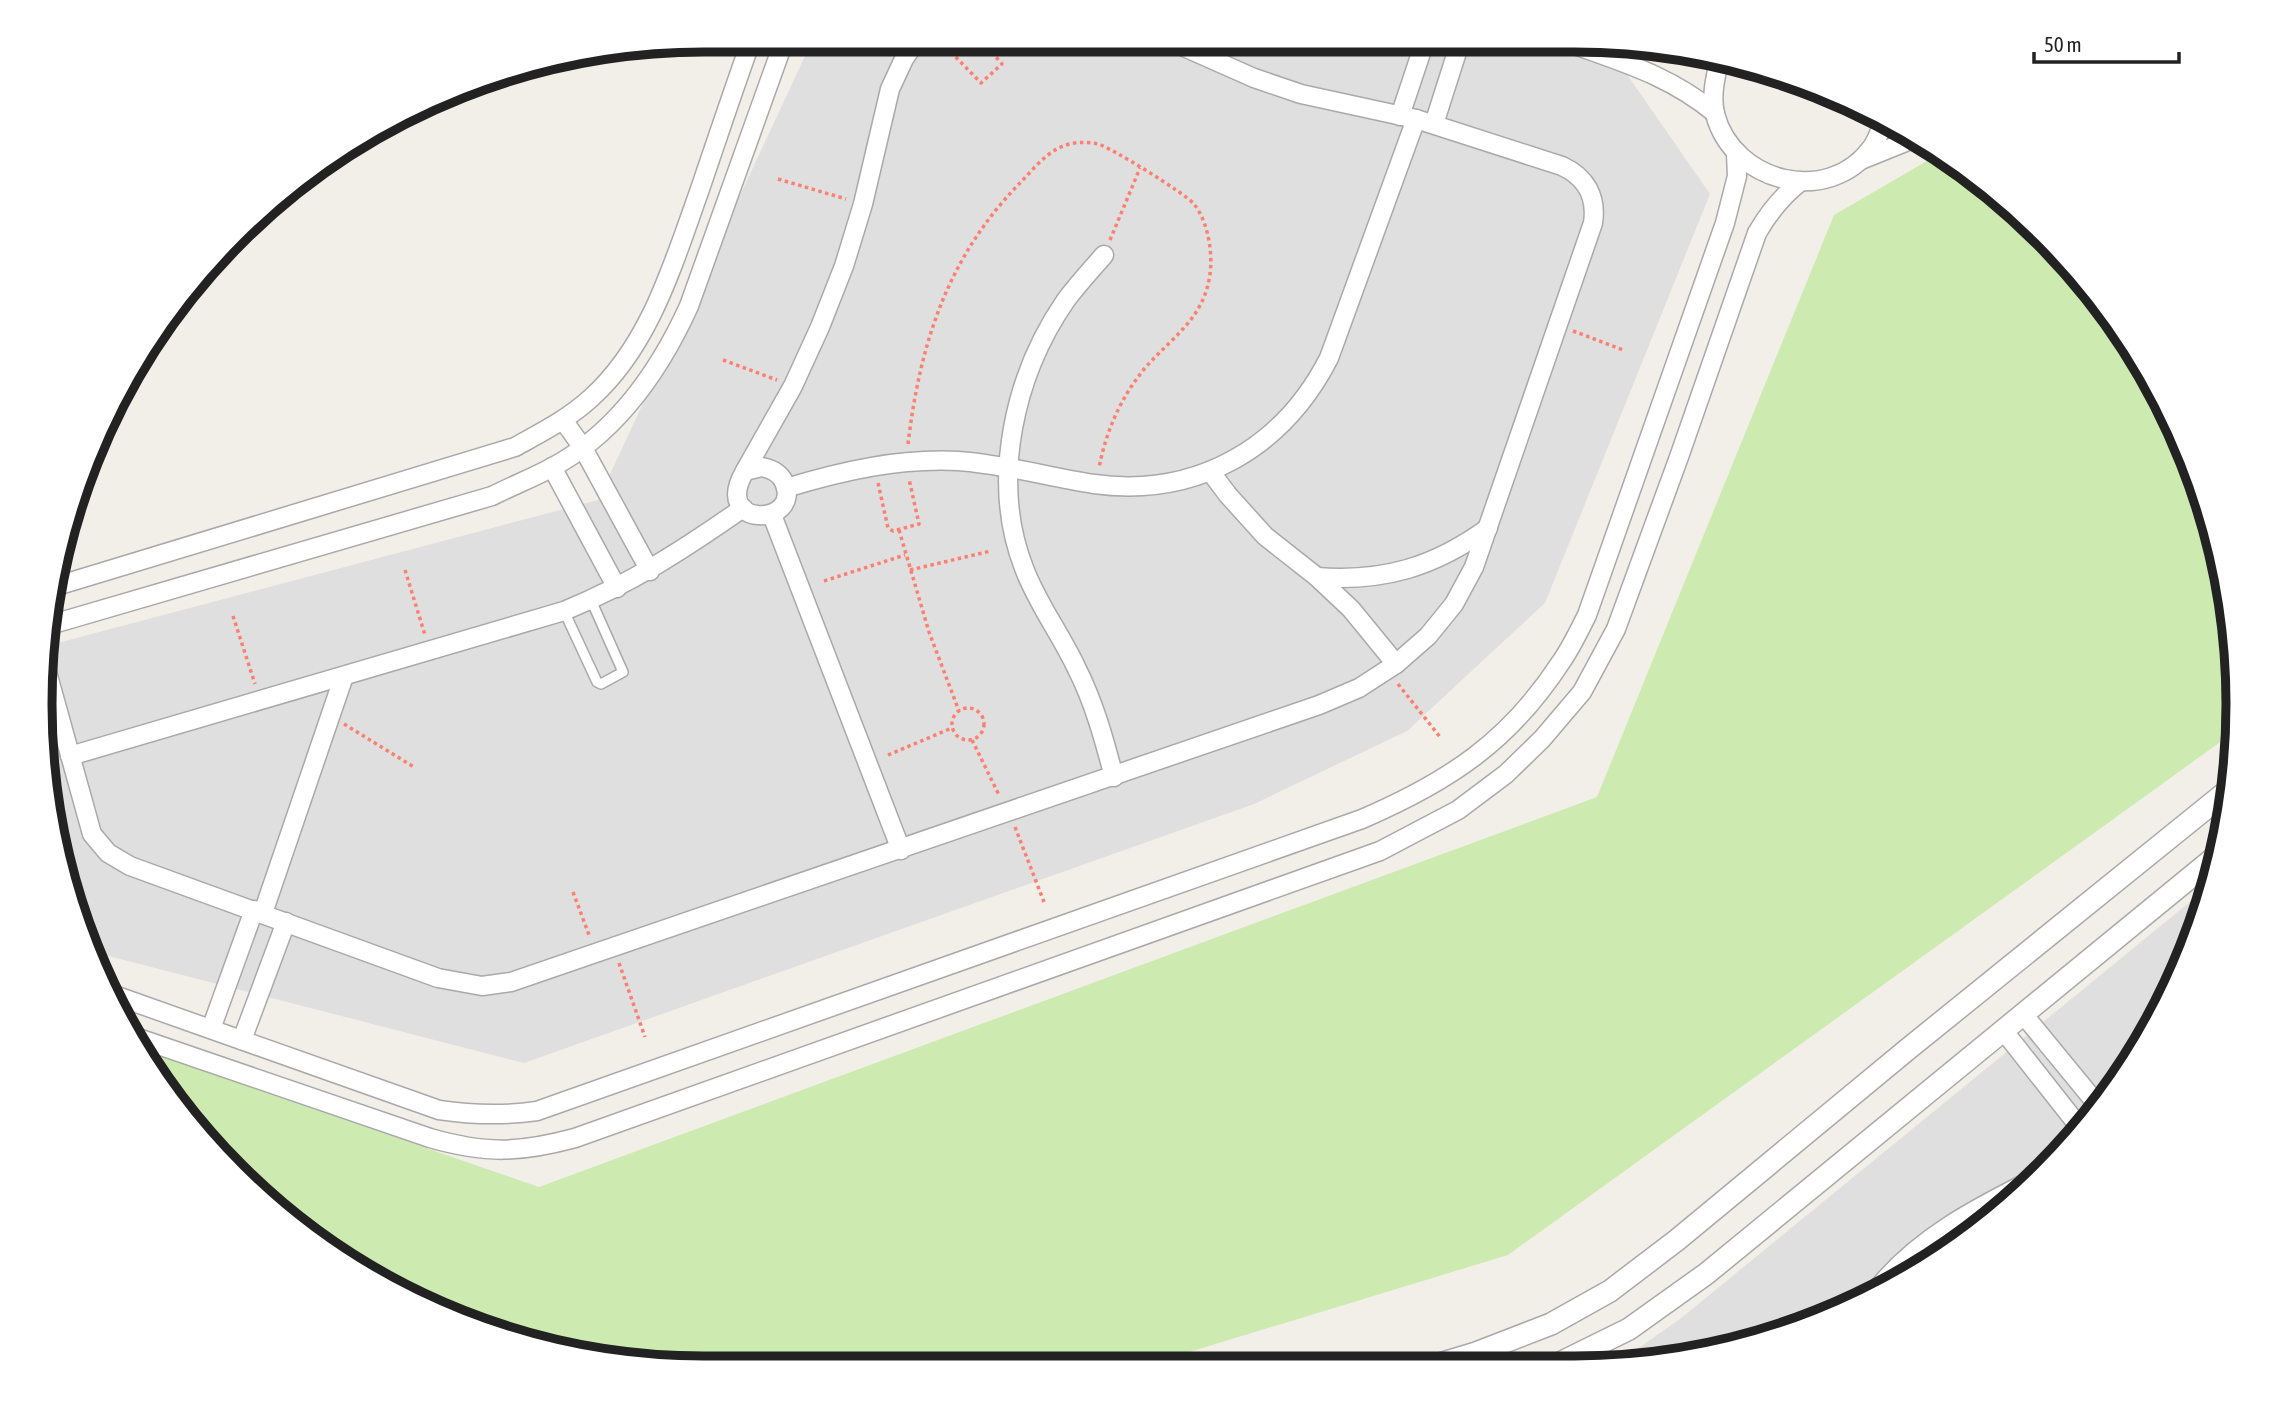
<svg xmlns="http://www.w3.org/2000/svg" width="2279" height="1408" font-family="'Asap Condensed',sans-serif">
  <rect width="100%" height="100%" fill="#f2efe9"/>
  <g fill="#e0dfdf">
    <polygon points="812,41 1548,45 1626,73 1710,194 1545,603 1407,731 1254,804 524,1063 93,952 75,917 40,704 50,645 598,500"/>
    <polygon points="2213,883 2170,997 2102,1108 2013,1203 1907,1279 1747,1345 1613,1366 1680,1319"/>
  </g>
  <polygon fill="#cdebb0" points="1939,154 1979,177 2074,266 2150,372 2203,490 2233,617 2237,730 1508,1255 1150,1364 618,1362 450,1317 300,1231 152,1073 140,1049 539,1187 1597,797 1834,215"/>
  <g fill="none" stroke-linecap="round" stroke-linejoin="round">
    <defs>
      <polyline id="service" points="564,611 597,682 601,684 623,672 591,600"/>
      <g id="minor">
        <path d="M1575,45C1628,64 1671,77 1715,113"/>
        <path d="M1719,61C1715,79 1711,97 1715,114C1733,183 1829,207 1872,147C1877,140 1880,130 1884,122"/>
        <polyline points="1400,116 1424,44"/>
        <polyline points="1434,124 1457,52 1462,45"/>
        <polyline points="1861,160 1913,139"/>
        <path d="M1104,255C1091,270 1078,284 1066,300C1014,375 990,481 1024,568C1037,603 1060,633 1076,667C1094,702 1104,739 1114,777"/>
        <polyline points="563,420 583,448 650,571"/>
        <polyline points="552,467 617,588"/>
        <path d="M762,467C772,469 780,473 784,482C804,526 710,530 745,471Z"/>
        <polyline points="745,471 793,386 820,327 844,266 863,204 890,89 904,59 916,41"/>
        <polyline points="1210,471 1228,495 1265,536 1317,577 1351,609 1396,664"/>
        <path d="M786,488C842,471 899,458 958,461C1004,464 1048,477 1094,484C1197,498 1283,448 1329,358L1416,119"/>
        <polyline points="772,515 901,850"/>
        <path d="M1317,577C1384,582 1434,567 1488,528"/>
        <path d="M60,585L515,447C542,432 568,419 591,398C650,345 673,264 699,192C716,142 733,91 751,41"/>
        <path d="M53,624L492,496C512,486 532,478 551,468C617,433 659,372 689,306L784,41"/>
        <path d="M47,672L92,834L108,853L130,866L438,978L482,986L511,982L1319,705L1359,688L1396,664L1428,636L1454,604L1474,567L1593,223C1597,197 1586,177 1562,166L1416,119L1301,94L1254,78L1175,43"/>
        <path d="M70,756L564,611C632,583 683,550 743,508"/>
        <polyline points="263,913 344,676"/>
        <path d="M114,995L439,1110C473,1115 503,1116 537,1111L1362,819C1448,782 1509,742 1561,662C1571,648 1579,631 1587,615L1725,223L1737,176L1736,154"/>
        <polyline points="2023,1014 2101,1109"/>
        <polyline points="211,1029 254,910"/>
        <polyline points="2003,1030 2081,1129"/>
        <path d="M135,1037L430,1138C486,1154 519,1153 575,1138L1380,851L1458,810L1506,774L1542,739L1582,692L1616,629L1679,457L1757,233C1769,212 1781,197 1800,182"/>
        <polyline points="242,1040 286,922"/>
        <path d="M1875,1292C1915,1239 1978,1207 2036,1178"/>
      </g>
      <g id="tertiary">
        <polyline points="1433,1366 1476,1353 1551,1324 1610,1291 1677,1240 1908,1049 2231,788"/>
        <polyline points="1554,1366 1629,1329 1706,1274 2220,853"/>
      </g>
    </defs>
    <use href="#service" stroke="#a9a9a9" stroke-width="12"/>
    <use href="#minor" stroke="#a9a9a9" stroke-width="21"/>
    <use href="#tertiary" stroke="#a9a9a9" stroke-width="24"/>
    <g stroke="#fa8072" stroke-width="3.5" stroke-dasharray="3.5 3.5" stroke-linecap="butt">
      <polyline points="941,42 981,83 1002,64 983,42"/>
      <polyline points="778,179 846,199"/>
      <polyline points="1110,240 1140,168"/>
      <polyline points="1573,331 1623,350"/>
      <polyline points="723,360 777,380"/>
      <path d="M908,444C920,344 947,259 1018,185C1030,173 1042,157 1057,149C1069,142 1085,141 1098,144C1112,148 1184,193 1193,203C1208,220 1213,253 1210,274C1204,319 1172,337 1145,368C1121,397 1106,431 1099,468"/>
      <polyline points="878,483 888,528 893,531 919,524 909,479"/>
      <polyline points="899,530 929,632 959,711"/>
      <polyline points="405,570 425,635"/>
      <polyline points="910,570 991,551"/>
      <polyline points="824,581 905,555"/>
      <polyline points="233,616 255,684"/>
      <polyline points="1398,684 1440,737"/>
      <circle cx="968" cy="724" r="16"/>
      <polyline points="344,724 414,767"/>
      <polyline points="972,740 999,795"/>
      <polyline points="888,755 952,728"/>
      <polyline points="1015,827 1044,902"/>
      <polyline points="573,892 589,935"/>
      <polyline points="619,963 645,1037"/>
    </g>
    <use href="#service" stroke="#fff" stroke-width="9"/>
    <use href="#minor" stroke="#fff" stroke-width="18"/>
    <use href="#tertiary" stroke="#fff" stroke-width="21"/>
  </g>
  <path d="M0 0H2279V1408H0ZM704 52H1574A652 652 0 0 1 2226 704V704A652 652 0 0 1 1574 1356H704A652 652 0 0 1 52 704V704A652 652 0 0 1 704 52Z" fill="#fff" fill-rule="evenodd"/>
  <path fill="none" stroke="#222" stroke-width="9" d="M704 52H1574A652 652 0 0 1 2226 704V704A652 652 0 0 1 1574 1356H704A652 652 0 0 1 52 704V704A652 652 0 0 1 704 52Z"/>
  <path d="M2034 52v10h145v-10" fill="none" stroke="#222222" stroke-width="3.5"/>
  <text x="2044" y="52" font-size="21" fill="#222222" stroke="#ffffff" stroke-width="5" paint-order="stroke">50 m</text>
</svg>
